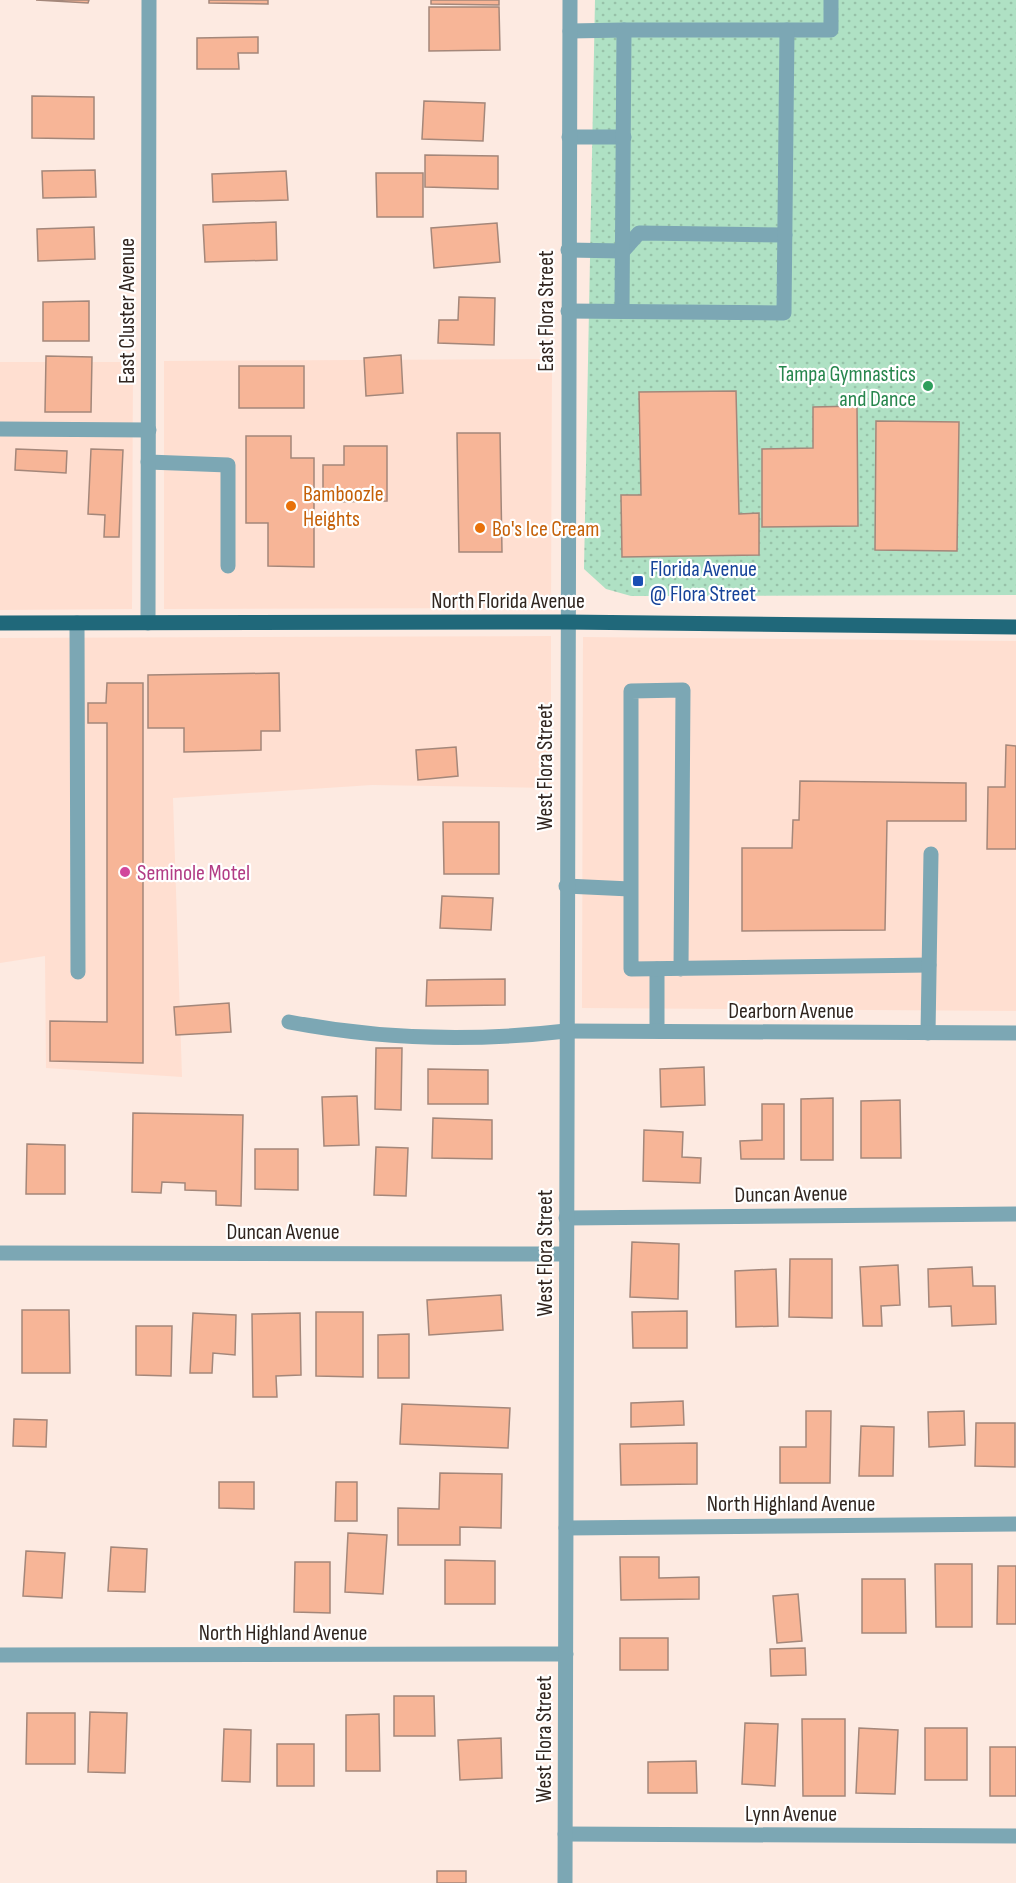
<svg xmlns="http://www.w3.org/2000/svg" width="1016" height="1883" font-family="'Sofia Sans Condensed',sans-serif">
  <defs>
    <pattern id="park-dots" width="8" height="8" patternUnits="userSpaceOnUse" patternTransform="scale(1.5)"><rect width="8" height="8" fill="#afe1c4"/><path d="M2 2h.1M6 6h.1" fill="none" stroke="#97c1a8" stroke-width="1.8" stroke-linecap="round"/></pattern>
  </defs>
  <rect width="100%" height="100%" fill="#fdeae1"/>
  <g fill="#ffdfd1">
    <polygon points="552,359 551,608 164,609 164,361"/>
    <polygon points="0,362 133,362 132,609 0,610"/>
    <polygon points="551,636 551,788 372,785 173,798 182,1077 46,1068 45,956 0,963 0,638"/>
    <polygon points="583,637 1016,641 1016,1011 582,1008"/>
  </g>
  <polygon fill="url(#park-dots)" points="595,0 1016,0 1016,595 631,596 606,589 584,569"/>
  <g fill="#f7b597" stroke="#a4877a" stroke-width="1.5">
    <polygon points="36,0 89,0 88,3"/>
    <polygon points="209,0 268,0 268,4 209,3"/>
    <polygon points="431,0 499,0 499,5 431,4"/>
    <polygon points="429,7 499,7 500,50 429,51"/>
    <polygon points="258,37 258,53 238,53 239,69 197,69 197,38"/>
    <polygon points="32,96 94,97 94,139 32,138"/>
    <polygon points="424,101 485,103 483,141 422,139"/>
    <polygon points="425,155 498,156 498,189 425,187"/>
    <polygon points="95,170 96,197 43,198 42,171"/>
    <polygon points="286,171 288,200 213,202 212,174"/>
    <polygon points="376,173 423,173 423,217 377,217"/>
    <polygon points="276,222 277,260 205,262 203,225"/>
    <polygon points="497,223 500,262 434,268 431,228"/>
    <polygon points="94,227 95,259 38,261 37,229"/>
    <polygon points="459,297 495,298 494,345 438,343 439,320 458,320"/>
    <polygon points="89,301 89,341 43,341 43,302"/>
    <polygon points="401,355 403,393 366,396 364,358"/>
    <polygon points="46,356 92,357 91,412 45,412"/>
    <rect x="239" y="366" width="65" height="42"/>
    <polygon points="736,391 739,514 759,513 759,555 622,557 621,495 641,495 639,392"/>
    <polygon points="857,406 858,526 762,527 762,449 813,448 813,407"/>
    <polygon points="876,421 959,422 957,551 875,550"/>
    <polygon points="457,433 500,433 502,552 459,552"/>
    <polygon points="246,436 291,436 291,458 314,458 314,567 268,566 268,523 246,523"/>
    <polygon points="344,446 387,446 387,501 323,502 323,465 344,465"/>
    <polygon points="16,449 67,451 66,473 15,470"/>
    <polygon points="91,449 123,450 119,537 104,537 105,515 88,514"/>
    <polygon points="279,673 280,731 261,731 261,750 184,752 184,728 148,728 148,675"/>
    <polygon points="107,683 143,683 143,1063 50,1061 50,1021 107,1022 107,723 88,723 88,703 106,703"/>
    <polygon points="1006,745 1016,746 1016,849 987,849 988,787 1005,787"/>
    <polygon points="456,747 458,776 418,780 416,750"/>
    <polygon points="800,781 966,783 966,821 887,821 885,930 742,931 742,848 792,848 793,820 799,820"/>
    <polygon points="443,822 499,822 499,874 444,874"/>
    <polygon points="442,896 493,898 491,930 440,928"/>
    <polygon points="505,979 505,1005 426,1006 427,980"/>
    <polygon points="229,1003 231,1032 176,1035 174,1007"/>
    <polygon points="376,1048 402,1048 401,1110 375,1109"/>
    <polygon points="704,1067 705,1105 661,1107 660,1069"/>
    <polygon points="428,1069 488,1070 488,1104 428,1104"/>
    <polygon points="357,1096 359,1145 324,1146 322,1097"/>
    <polygon points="833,1098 833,1160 801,1160 801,1099"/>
    <polygon points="900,1100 901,1158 861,1158 861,1101"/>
    <polygon points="762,1104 784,1104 784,1159 741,1159 740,1141 762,1140"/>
    <polygon points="133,1113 243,1115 241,1206 216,1205 216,1191 185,1190 185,1183 162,1182 161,1193 132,1192"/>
    <polygon points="433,1118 492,1120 492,1159 432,1158"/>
    <polygon points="644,1130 683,1132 682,1157 701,1158 700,1183 643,1181"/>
    <polygon points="27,1144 65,1145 65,1194 26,1194"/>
    <polygon points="376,1147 408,1148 406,1196 374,1195"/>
    <polygon points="255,1149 298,1149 298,1190 255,1189"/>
    <polygon points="632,1242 679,1244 678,1299 630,1297"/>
    <polygon points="790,1259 832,1259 832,1318 789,1317"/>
    <polygon points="898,1265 900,1305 881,1306 882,1326 863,1326 860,1267"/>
    <polygon points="972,1267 973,1286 995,1286 996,1324 952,1326 951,1306 929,1307 928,1269"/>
    <polygon points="776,1269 778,1326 736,1327 735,1271"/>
    <polygon points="501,1295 503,1330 429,1335 427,1300"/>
    <polygon points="22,1310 69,1310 70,1373 22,1373"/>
    <polygon points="687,1311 687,1348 633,1348 632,1312"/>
    <polygon points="316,1312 363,1312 363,1377 316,1376"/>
    <polygon points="193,1313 236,1315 235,1355 213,1353 212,1373 190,1373"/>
    <polygon points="300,1313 301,1375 276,1376 277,1397 253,1397 252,1314"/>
    <polygon points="136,1326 172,1326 171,1376 136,1375"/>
    <polygon points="409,1334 409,1378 378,1378 378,1335"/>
    <polygon points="683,1401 684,1425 631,1427 631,1403"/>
    <polygon points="402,1404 510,1408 508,1448 400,1444"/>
    <polygon points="806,1411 831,1411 830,1483 780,1483 780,1447 806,1447"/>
    <polygon points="964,1411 965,1445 929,1447 928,1412"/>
    <polygon points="14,1419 47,1420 46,1447 13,1446"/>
    <polygon points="976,1423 1015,1423 1015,1467 975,1466"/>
    <polygon points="861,1426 894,1427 893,1476 859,1476"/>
    <polygon points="697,1443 697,1484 621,1485 620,1444"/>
    <polygon points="440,1473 502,1474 501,1528 460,1527 460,1545 398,1545 398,1508 439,1509"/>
    <polygon points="219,1482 254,1482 254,1509 219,1508"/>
    <polygon points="336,1482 357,1482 357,1521 335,1521"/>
    <polygon points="348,1533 387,1535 383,1594 345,1592"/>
    <polygon points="111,1547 147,1549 145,1592 108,1591"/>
    <polygon points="26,1551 65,1553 62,1598 23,1596"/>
    <polygon points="620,1557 659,1557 659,1578 699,1577 699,1599 621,1600"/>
    <polygon points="445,1560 495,1561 495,1604 445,1604"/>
    <polygon points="295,1562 330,1562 330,1613 294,1612"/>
    <polygon points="935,1564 972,1564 972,1627 936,1627"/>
    <polygon points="998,1566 1016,1566 1016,1624 997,1624"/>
    <polygon points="862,1579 905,1579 906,1633 862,1633"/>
    <polygon points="798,1594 802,1641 777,1643 773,1596"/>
    <rect x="620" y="1638" width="48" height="32"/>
    <polygon points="805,1648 806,1675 771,1676 770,1649"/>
    <polygon points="394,1696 434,1696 435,1736 394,1736"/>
    <polygon points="90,1712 127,1713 125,1773 88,1772"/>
    <polygon points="27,1713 75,1713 75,1764 26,1764"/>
    <polygon points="379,1714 380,1771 346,1771 346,1715"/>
    <polygon points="802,1719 845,1719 845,1796 803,1796"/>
    <polygon points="745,1723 778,1724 775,1786 742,1784"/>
    <polygon points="859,1728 898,1730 895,1794 856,1793"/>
    <rect x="925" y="1728" width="42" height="52"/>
    <polygon points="224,1729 251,1730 250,1782 222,1781"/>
    <polygon points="501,1738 502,1778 460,1780 458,1740"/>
    <rect x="277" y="1744" width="37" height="42"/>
    <rect x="990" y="1747" width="26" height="49"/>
    <polygon points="696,1761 697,1793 648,1793 648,1762"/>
    <rect x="437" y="1871" width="29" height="12"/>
  </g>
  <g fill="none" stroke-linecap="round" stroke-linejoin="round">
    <g stroke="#7ca7b4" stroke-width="15">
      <polyline points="570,31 624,30"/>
      <polyline points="569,137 624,137"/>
      <polyline points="568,250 623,251 639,233 785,235"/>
      <polyline points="622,310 624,30 831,30 831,0"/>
      <polyline points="568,311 784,313 787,30"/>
      <polyline points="0,429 149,430"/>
      <polyline points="148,462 228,465 228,566"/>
      <polyline points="77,623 78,972"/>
      <polyline points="566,886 630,889"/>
      <polyline points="657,969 657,1031"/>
      <polyline points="681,969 683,690 631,691 631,969 929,965"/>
      <path d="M289,1022C383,1040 472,1042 566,1031"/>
      <polyline points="928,1033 931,854"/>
    </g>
    <g stroke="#7ca7b4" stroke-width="15">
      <polyline points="148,623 149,0"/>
      <polyline points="566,1031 1016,1033"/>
      <polyline points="566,1218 1016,1214"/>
      <polyline points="0,1253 566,1254"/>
      <polyline points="566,1528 1016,1524"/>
      <polyline points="0,1655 566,1654"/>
      <polyline points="565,1834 1016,1836"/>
      <polyline points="565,1883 570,0"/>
    </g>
    <polyline stroke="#20687a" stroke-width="15" points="0,623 567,622 1016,627"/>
  </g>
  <circle fill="#2e9e5b" stroke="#fff" stroke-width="2" cx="928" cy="386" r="6"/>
  <g fill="#e8710a" stroke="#fff" stroke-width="2">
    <circle cx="291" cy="506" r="6"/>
    <circle cx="480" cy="528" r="6"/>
  </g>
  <rect fill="#1a4fb4" stroke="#fff" stroke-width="2" x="632" y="575" width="12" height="12" rx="3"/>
  <circle fill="#d1479c" stroke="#fff" stroke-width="2" cx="125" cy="872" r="6"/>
  <g text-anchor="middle" stroke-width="4.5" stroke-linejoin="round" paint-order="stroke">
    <g font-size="22" fill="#30251f" stroke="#fff">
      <text transform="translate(126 311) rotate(-90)" y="8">East Cluster Avenue</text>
      <text transform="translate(545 311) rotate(-90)" y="8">East Flora Street</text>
      <text x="508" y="608">North Florida Avenue</text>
      <text transform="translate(544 767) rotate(-90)" y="8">West Flora Street</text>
      <text x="791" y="1018">Dearborn Avenue</text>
      <text transform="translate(791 1193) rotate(-1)" y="8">Duncan Avenue</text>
      <text x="283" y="1239">Duncan Avenue</text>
      <text transform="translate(544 1253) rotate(-90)" y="8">West Flora Street</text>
      <text x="791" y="1511">North Highland Avenue</text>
      <text x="283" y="1640">North Highland Avenue</text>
      <text transform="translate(543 1739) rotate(-90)" y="8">West Flora Street</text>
      <text x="791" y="1821">Lynn Avenue</text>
    </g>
    <g font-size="22" fill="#27864d" stroke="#fff" text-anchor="end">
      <text x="916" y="381">Tampa Gymnastics<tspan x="916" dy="25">and Dance</tspan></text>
    </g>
    <g font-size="22" fill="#c56008" stroke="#fff" text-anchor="start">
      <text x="303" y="501">Bamboozle<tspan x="303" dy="25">Heights</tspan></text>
      <text x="492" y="536">Bo's Ice Cream</text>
    </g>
    <g font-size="22" fill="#164399" stroke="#fff" text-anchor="start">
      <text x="650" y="576">Florida Avenue<tspan x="650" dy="25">@ Flora Street</tspan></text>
    </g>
    <g font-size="22" fill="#b23c85" stroke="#fff" text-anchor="start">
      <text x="137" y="880">Seminole Motel</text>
    </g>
  </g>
</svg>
